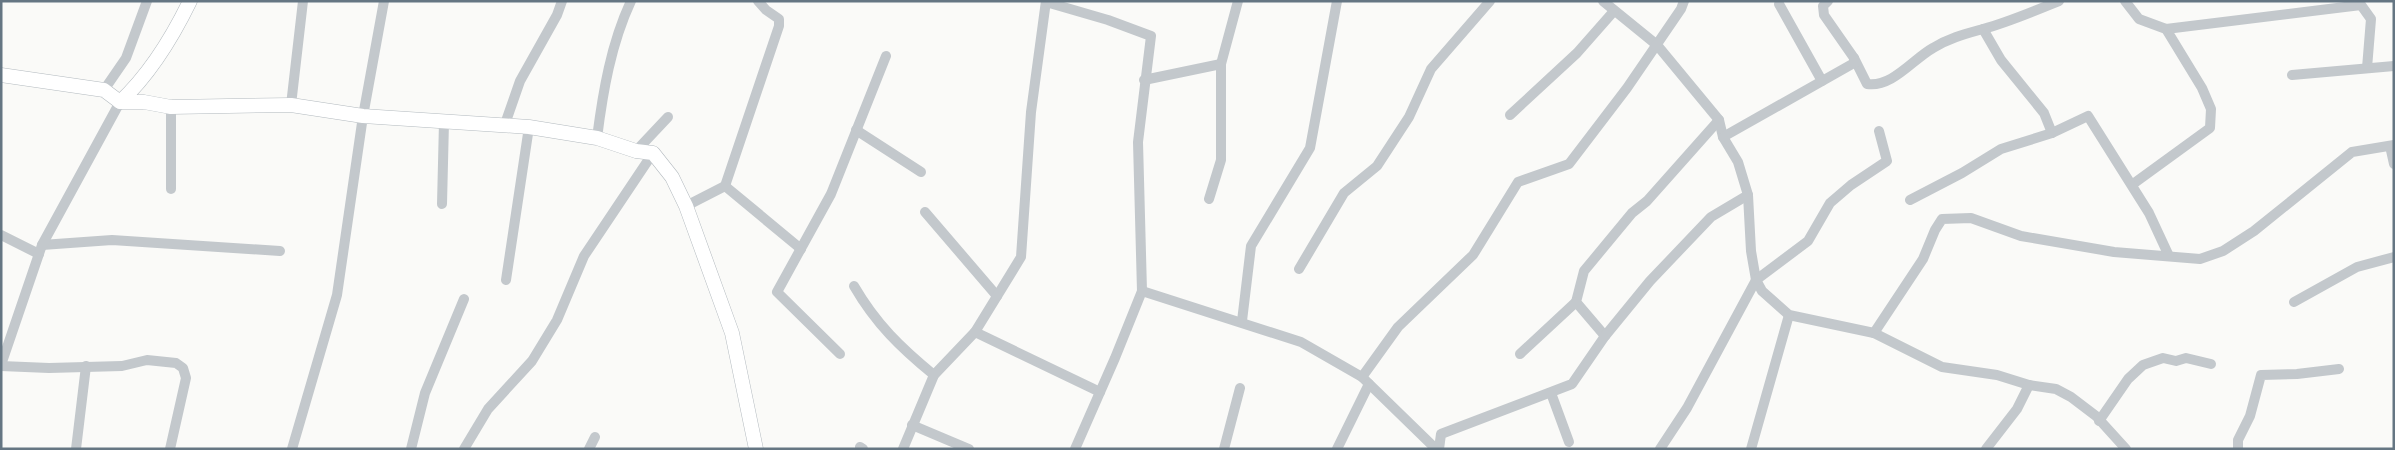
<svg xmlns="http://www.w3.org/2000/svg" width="2395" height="450" font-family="Manrope,sans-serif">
  <rect width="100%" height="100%" fill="#fafaf8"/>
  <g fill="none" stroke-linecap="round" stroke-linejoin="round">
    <defs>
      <g id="secondary">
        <polyline points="1,75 104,90 120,102 144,102 171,107 291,105 363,116 529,127 597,138 636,151 653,153 672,177 686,206 732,333 756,449"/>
        <path d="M120,102C150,74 172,38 190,1"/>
      </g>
    </defs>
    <use href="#secondary" stroke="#b3babf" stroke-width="15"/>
    <g stroke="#c3c8cc" stroke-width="10">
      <polyline points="1603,1 1657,45 1719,120 1723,137 1738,162 1748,195 1751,251 1756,280 1762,291 1789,315 1874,333 1942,367 1997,375 2029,385 2056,389 2071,397 2096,416 2126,449"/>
      <polyline points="2125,1 2139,19 2166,29 2202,88 2211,109 2210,128 2133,184"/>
      <polyline points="1046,2 1108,20 1151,36 1138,142 1142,291 1115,358 1075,449"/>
      <polyline points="1779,4 1822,81"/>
      <polyline points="1983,29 2001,60 2044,113 2052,133"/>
      <polyline points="2166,29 2361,5 2371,19 2367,68"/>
      <path d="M1854,58L1867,84C1892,88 1913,59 1933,48C1949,38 1965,34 1983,29C2009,22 2034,11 2059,1"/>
      <polyline points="2292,75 2394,66"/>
      <polyline points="1144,80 1221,64"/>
      <polyline points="104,90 126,58 147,1"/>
      <polyline points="291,105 303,1"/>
      <polyline points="1510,115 1577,53 1614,11"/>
      <polyline points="505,124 520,81 557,15 562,1"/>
      <polyline points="856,130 921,172"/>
      <polyline points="1723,137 1854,63 1854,58 1824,15 1823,6 1828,1"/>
      <path d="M597,138C603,91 611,44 631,1"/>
      <polyline points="2390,146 2394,164"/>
      <polyline points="636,151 668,117"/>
      <polyline points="725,186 779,26 779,19 766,10 758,1"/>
      <polyline points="171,189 171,107"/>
      <polyline points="1209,199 1221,160 1221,64 1238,1"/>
      <polyline points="1910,200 1962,173 2001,149 2052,133 2088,116 2149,213 2169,256"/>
      <polyline points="442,204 444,122"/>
      <polyline points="686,206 725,186 801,249"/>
      <polyline points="925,212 997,296"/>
      <polyline points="1,235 39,254"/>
      <polyline points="42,245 112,240 280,251"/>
      <polyline points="1299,269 1344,193 1377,166 1409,117 1431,69 1490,1"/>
      <polyline points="506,280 529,127"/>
      <path d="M854,286C876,324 901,348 934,375"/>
      <polyline points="1142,291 1301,342 1362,377 1436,449"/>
      <polyline points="2294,302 2357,267 2394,257"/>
      <polyline points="1242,321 1251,246 1310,148 1337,1"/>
      <polyline points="975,332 1100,392"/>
      <polyline points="1874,333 1923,259 1935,230 1942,219 1971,218 2021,236 2114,252 2200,259 2223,251 2254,231 2352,152 2394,145"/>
      <polyline points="1605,336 1576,302 1584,271 1632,213 1647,201 1719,120"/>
      <polyline points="840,354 777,292 831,194 886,56"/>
      <polyline points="1520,354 1576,302"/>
      <polyline points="1,365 42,245 120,102"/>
      <polyline points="1,366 49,368 122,366 147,360 176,363 183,368 186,378 170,449"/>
      <polyline points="1362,377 1398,327 1473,255 1518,182 1569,164 1627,88 1681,9 1684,1"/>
      <polyline points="1551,393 1569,442"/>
      <polyline points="2099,421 2128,379 2143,365 2163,358 2176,361 2186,358 2211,364"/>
      <polyline points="912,425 969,449"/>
      <polyline points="860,447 863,449"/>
      <polyline points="76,449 86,366"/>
      <polyline points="292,449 337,295 363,116 384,1"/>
      <polyline points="411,449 425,393 464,299"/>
      <polyline points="464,449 488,409 532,361 557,320 584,256 653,153"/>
      <polyline points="589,449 595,437"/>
      <polyline points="903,449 934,375 975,332 1021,257 1031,112 1046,1"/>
      <polyline points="1224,449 1240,388"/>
      <polyline points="1337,449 1369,384"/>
      <polyline points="1439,449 1441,434 1572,384 1605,336 1650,281 1711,217 1748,195"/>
      <polyline points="1660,449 1687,408 1756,280 1808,241 1830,203 1851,185 1887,161 1879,131"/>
      <polyline points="1751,449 1789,315"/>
      <polyline points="1986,449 2017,409 2029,385"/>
      <polyline points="2238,449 2238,440 2250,416 2261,375 2297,374 2339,369"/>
    </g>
    <use href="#secondary" stroke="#fff" stroke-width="14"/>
  </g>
  <rect width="2395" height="450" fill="none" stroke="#657683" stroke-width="5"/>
</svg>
